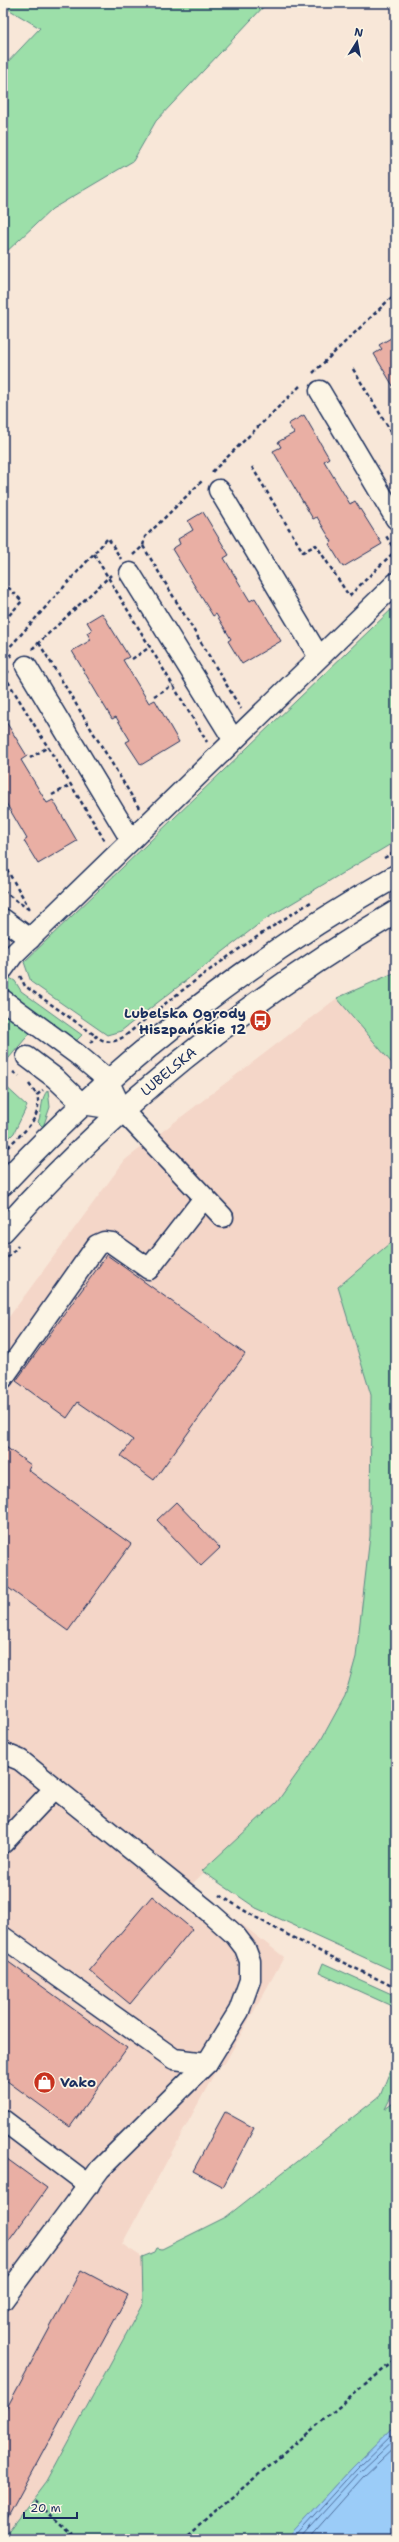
<svg xmlns="http://www.w3.org/2000/svg" width="399" height="2542" font-family="'Shantell Sans',sans-serif">
  <rect width="100%" height="100%" fill="#f8e7d8"/>
  <filter id="ink" filterUnits="userSpaceOnUse"><feTurbulence type="fractalNoise" baseFrequency=".025" numOctaves="2"/><feDisplacementMap in="SourceGraphic" scale="8" xChannelSelector="R" yChannelSelector="G"/><feConvolveMatrix kernelMatrix="1 2 1 2 8 2 1 2 1" color-interpolation-filters="sRGB"/></filter>
  <g filter="url(#ink)">
    <polygon fill="#f4d6c8" points="337,998 396,1068 396,1238 338,1287 371,1395 370,1536 356,1657 345,1696 321,1740 277,1802 191,1885 284,1957 225,2063 219,2065 122,2244 142,2257 143,2303 46,2482 3,2538 3,1325 125,1160"/>
    <g fill="#9cdfa9" stroke="#5c8784">
      <polygon points="3,3 267,3 156,121 133,161 52,209 3,255 3,67 40,28 3,6"/>
      <polygon points="396,605 396,841 264,920 121,1031 107,1035 31,982 24,962"/>
      <polygon points="396,972 396,1068 337,998"/>
      <polygon points="8,977 15,981 21,991 82,1035 76,1041 12,995 8,989"/>
      <polygon points="3,1012 31,1032 3,1065"/>
      <polygon points="3,1084 27,1106 14,1133 3,1144"/>
      <path d="M48,1090L50,1107L43,1127L38,1122C43,1111 40,1098 48,1090Z"/>
      <polygon points="396,1238 396,1972 256,1908 202,1871 277,1802 321,1740 345,1696 356,1657 370,1536 371,1395 338,1287"/>
      <polygon points="323,1963 396,1996 396,2008 319,1973"/>
      <polygon points="396,2056 396,2087 385,2109 396,2101 396,2425 353,2467 287,2539 3,2539 46,2482 143,2303 142,2257 155,2252 157,2248 162,2249 226,2217 380,2096"/>
    </g>
    <polygon fill="#9bccf8" stroke="#688dba" points="396,2425 396,2539 287,2539 353,2467"/>
    <g fill="none" stroke-linecap="round" stroke-linejoin="round">
      <g stroke="#4e6e9c" stroke-width="1">
        <polyline points="293,2539 356,2470 396,2431"/>
        <polyline points="299,2539 359,2473 396,2438"/>
        <polyline points="308,2539 363,2477 396,2446"/>
      </g>
    </g>
    <g fill="#e9afa4" stroke="#1b2f5e">
      <polygon points="396,335 396,391 374,354 382,349 379,345"/>
      <polygon points="304,415 329,458 324,461 350,504 355,501 382,544 343,567 329,544 332,542 317,517 313,519 273,451 281,447 278,442 294,433 288,424"/>
      <polygon points="203,512 229,555 224,558 250,601 255,598 281,641 242,664 228,641 231,639 216,614 213,616 172,549 180,544 178,539 193,530 188,521"/>
      <polygon points="102,613 129,657 123,660 149,703 155,700 179,742 141,765 126,742 130,740 116,717 112,719 72,651 91,640 87,633 92,630 87,622"/>
      <polygon points="3,717 27,756 21,760 47,803 53,800 77,841 38,864 24,841 27,839 3,798"/>
      <polygon points="107,1255 245,1354 154,1480 121,1456 133,1440 78,1402 67,1418 16,1381"/>
      <polygon points="3,1445 31,1465 28,1470 131,1544 68,1631 3,1584"/>
      <polygon points="176,1502 220,1548 201,1566 157,1520"/>
      <polygon points="152,1896 192,1929 130,2004 89,1970"/>
      <polygon points="3,1958 127,2048 70,2127 3,2078"/>
      <polygon points="225,2112 254,2128 223,2187 193,2171"/>
      <polygon points="3,2156 47,2188 3,2249"/>
      <polygon points="81,2270 128,2295 3,2526 3,2415"/>
    </g>
    <g fill="none" stroke-linecap="round" stroke-linejoin="round">
      <defs>
        <g id="minor">
          <polyline points="320,391 396,519"/>
          <polyline points="219,490 319,657"/>
          <polyline points="130,573 233,739"/>
          <polyline points="26,666 131,840"/>
          <polyline points="3,919 30,939"/>
          <polyline points="3,969 13,955 396,583"/>
          <polyline points="3,1000 78,1055 108,1080 122,1110 223,1217"/>
          <polyline points="27,1057 55,1078 82,1104 122,1110"/>
          <polyline points="3,1378 97,1245 104,1242 112,1243 149,1269 204,1198"/>
          <polyline points="3,1753 20,1760 208,1911 235,1935 245,1948 250,1961 250,1980 239,2011 207,2063 100,2169 3,2300"/>
          <polyline points="3,1843 55,1788"/>
          <polyline points="3,1937 174,2059 207,2063"/>
          <polyline points="3,2120 89,2185"/>
        </g>
        <g id="major">
          <path d="M3,1184C117,1062 250,959 396,876"/>
          <path id="s1" d="M3,1231C116,1103 249,999 396,912"/>
        </g>
      </defs>
      <use href="#minor" stroke="#1b2f5e" stroke-width="23"/>
      <use href="#major" stroke="#1b2f5e" stroke-width="25"/>
      <g stroke="#1b2f5e" stroke-width="2.5" stroke-dasharray="4 3" stroke-linecap="butt">
        <polyline points="353,369 396,440"/>
        <polyline points="313,373 396,293"/>
        <polyline points="252,467 303,552 316,545 349,596 395,551 385,534"/>
        <polyline points="212,472 302,384"/>
        <polyline points="143,546 241,709"/>
        <polyline points="94,554 207,742"/>
        <polyline points="133,555 143,546 145,537 202,481"/>
        <polyline points="3,582 22,601 3,622"/>
        <polyline points="3,614 7,618"/>
        <polyline points="39,643 139,808"/>
        <polyline points="32,649 111,575"/>
        <polyline points="12,657 7,650 108,538 121,559"/>
        <polyline points="132,659 150,647"/>
        <polyline points="9,671 4,675 105,841"/>
        <polyline points="154,696 173,685"/>
        <polyline points="30,758 48,747"/>
        <polyline points="52,795 71,785"/>
        <polyline points="384,858 396,852"/>
        <polyline points="3,863 31,911"/>
        <polyline points="3,891 31,911"/>
        <polyline points="20,976 25,986 96,1036"/>
        <path d="M90,1043L96,1036C106,1044 114,1043 125,1036C184,987 246,942 311,902"/>
        <polyline points="13,1072 19,1076"/>
        <polyline points="29,1084 37,1095"/>
        <path d="M3,1152C18,1135 44,1121 37,1095L43,1090"/>
        <polyline points="3,1263 18,1246"/>
        <path d="M220,1895C275,1932 337,1959 396,1988"/>
        <polyline points="34,2500 73,2535 84,2539"/>
        <polyline points="182,2539 396,2359"/>
      </g>
      <use href="#minor" stroke="#fcf5e5" stroke-width="20"/>
      <use href="#major" stroke="#fcf5e5" stroke-width="22"/>
    </g>
  </g>
  <defs>
    <symbol id="bus-disc" viewBox="-11 -11 22 22"><circle r="9.5" fill="#c8321e" stroke="#fcf5e5"/><path d="M-5-6H5V4H4V6H2V4H-2V6H-4V4H-5ZM-3.5-4V0h7V-4ZM-3.5 1.2v1.5H-2V1.2ZM2 1.2v1.5H3.5V1.2Z" fill="#fff"/></symbol>
    <symbol id="shop-disc" viewBox="-11 -11 22 22"><circle r="9.5" fill="#c8321e" stroke="#fcf5e5"/><path d="M-5-2.5h2.3a2.7 3.5 0 0 1 5.4 0H5L5.5 6h-11ZM-1.5-2.5h3a1.5 2.3 0 0 0-3 0Z" fill="#fff"/></symbol>
  </defs>
  <g fill-rule="evenodd">
    <use href="#bus-disc" x="248" y="1008" width="25" height="25"/>
    <use href="#shop-disc" x="32" y="2070" width="25" height="25"/>
  </g>
  <g text-anchor="middle" stroke-width="3.5" stroke-linejoin="round" paint-order="stroke">
    <g font-size="14" font-weight="bold" fill="#1b2f5e" stroke="#fcf5e5" text-anchor="end">
      <text x="246" y="1018">Lubelska Ogrody<tspan x="246" dy="16">Hiszpańskie 12</tspan></text>
      <text x="60" y="2087" text-anchor="start">Vako</text>
    </g>
    <g font-size="14" fill="#1b2f5e" stroke="#fcf5e5">
      <text dy="5" stroke="none"><textPath href="#s1" startOffset="230">LUBELSKA</textPath></text>
    </g>
  </g>
  <rect width="399" height="2542" fill="none" stroke="#fcf5e5" stroke-width="16"/>
  <rect x="8" y="8" width="383" height="2526" fill="none" stroke="#1b2f5e" stroke-width="1.5" filter="url(#ink)"/>
  <g transform="translate(357 42) rotate(11)" stroke="#fcf5e5" stroke-width="3" paint-order="stroke">
  <path d="M0-3L7 15L0 10L-7 15Z" fill="#1b2f5e"/>
  <text y="-6" font-size="11" font-weight="bold" text-anchor="middle" fill="#1b2f5e">N</text>
  </g>
  <path d="M24 2512v6h53v-6" fill="none" stroke="#1b2f5e" stroke-width="2"/>
  <text x="30" y="2512" font-size="12" fill="#1b2f5e" stroke="#fcf5e5" stroke-width="3" paint-order="stroke">20 m</text>
</svg>
